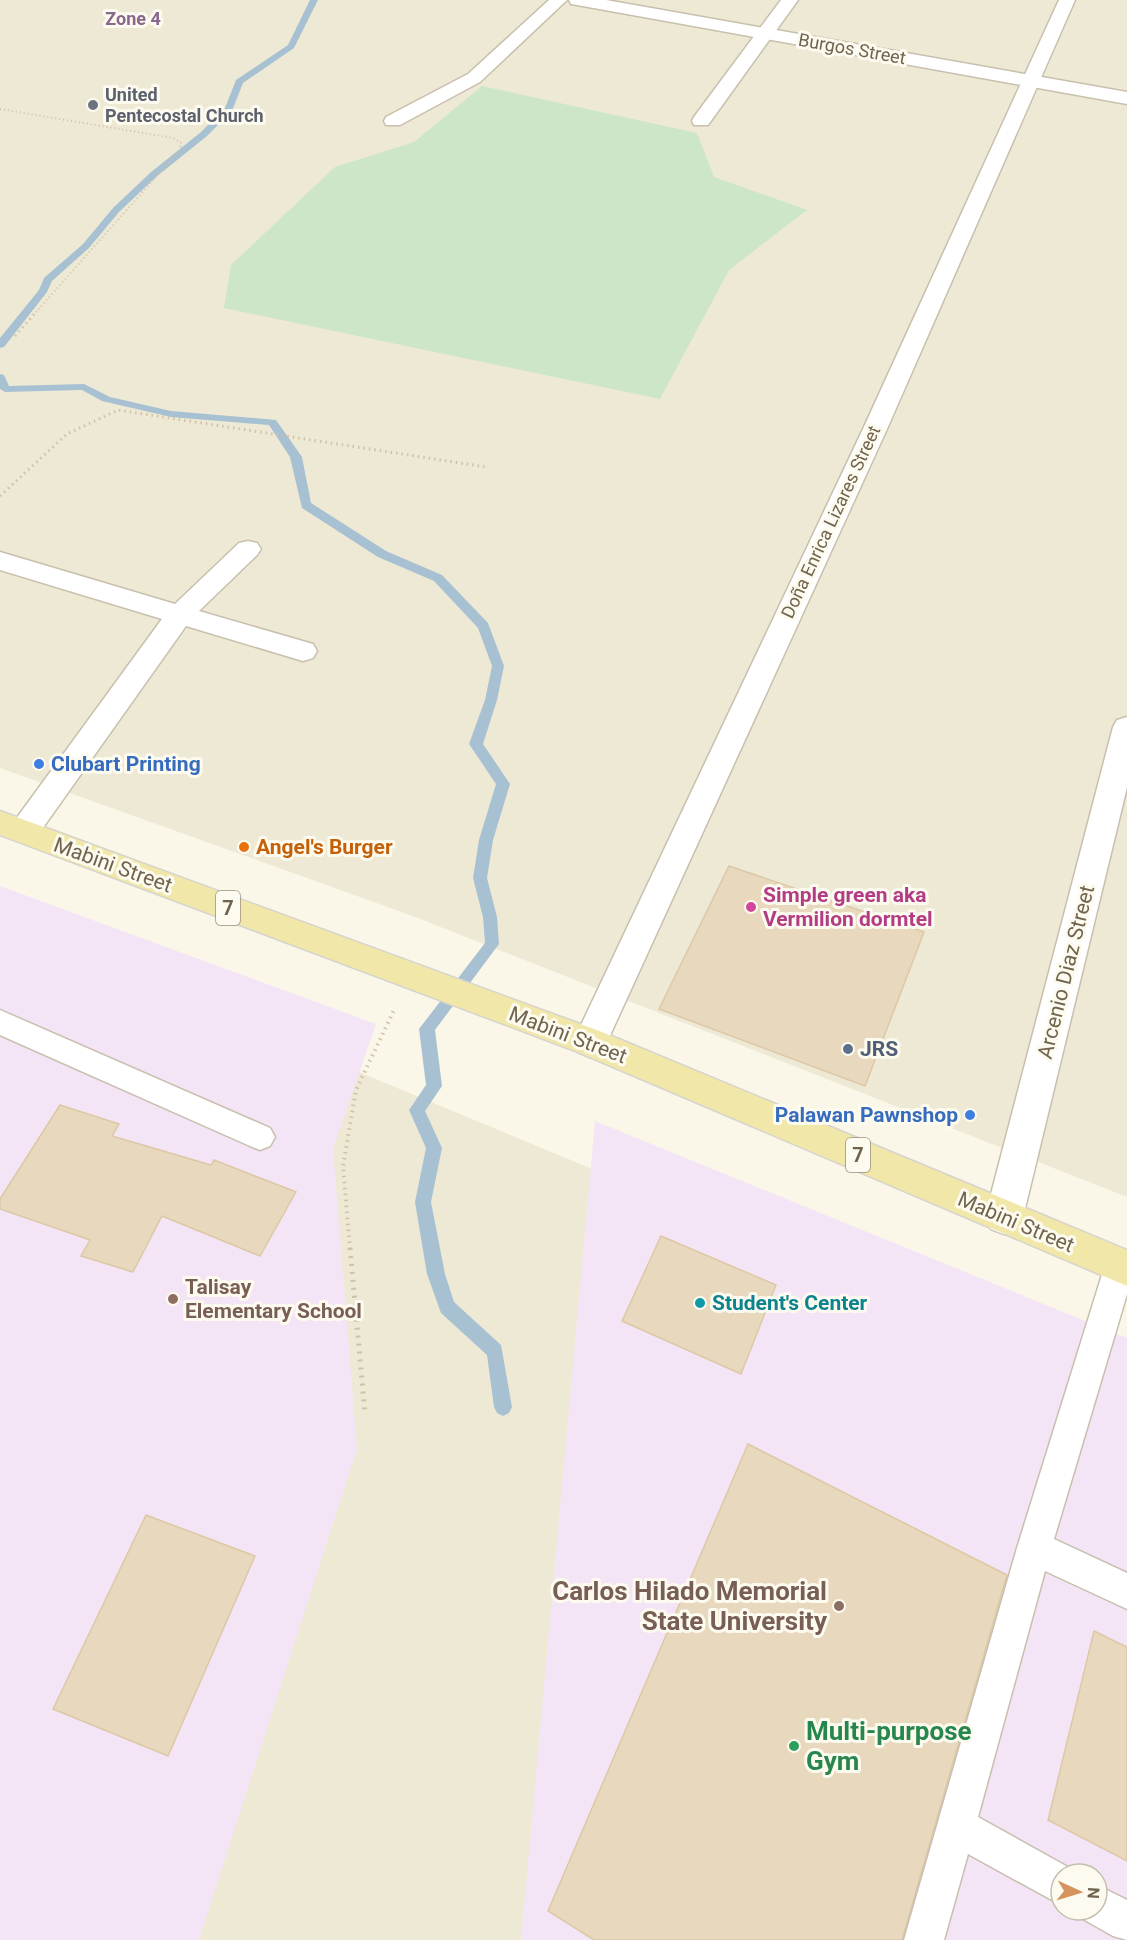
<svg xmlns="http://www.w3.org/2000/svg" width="1127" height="1940" font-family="Roboto,sans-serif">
  <rect width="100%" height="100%" fill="#faf7e9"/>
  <g fill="#eee9d5" fill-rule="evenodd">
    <polygon points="0,0 1127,0 1127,1197 410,915 0,768"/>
    <path d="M0,923L1127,1391V1940H0ZM1061,1874H1097V1910H1061Z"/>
  </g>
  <g fill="#f4e5f6" fill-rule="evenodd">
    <polygon points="0,886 376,1024 333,1149 357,1449 199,1940 0,1940"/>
    <path d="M595,1121L1127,1338V1940H521ZM1061,1874H1097V1910H1061Z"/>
  </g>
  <polygon fill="#cde6c8" points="482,86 697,133 714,177 807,210 729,270 660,399 224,308 231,265 335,167 414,142"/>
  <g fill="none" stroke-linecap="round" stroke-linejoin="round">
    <g fill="#a7c1d2" fill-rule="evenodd">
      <polygon points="310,0 318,0 294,48 243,83 232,111 207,136 156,177 119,212 89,248 52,281 47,292 4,347 0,348 0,338 39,290 44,278 83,244 113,208 150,173 201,132 225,108 236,80 288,45"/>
      <polygon points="0,374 4,375 9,386 84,384 110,397 171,411 276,420 302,457 311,503 386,551 442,575 488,623 504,666 497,700 483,744 510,784 493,840 487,878 497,917 499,944 435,1030 442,1086 425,1111 442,1148 431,1202 445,1274 454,1302 501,1345 512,1407 509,1413 503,1416 497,1413 494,1407 487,1355 441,1313 427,1274 415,1202 426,1148 409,1110 426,1085 419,1029 485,943 483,917 473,878 479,840 496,784 469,744 485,700 492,666 478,628 434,581 378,557 302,508 290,457 269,425 171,417 102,401 82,390 5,392 0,389"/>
    </g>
  </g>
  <g fill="#e7d8be" stroke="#ddc8a6" stroke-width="1.5">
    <polygon points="729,866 924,932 865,1086 659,1009"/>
    <polygon points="60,1105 119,1124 112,1136 211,1165 214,1160 296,1192 260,1256 162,1216 133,1272 81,1256 90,1240 0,1209 0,1199"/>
    <polygon points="661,1236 776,1285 741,1374 622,1321"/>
    <polygon points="748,1444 1007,1575 902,1940 594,1940 548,1911"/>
    <polygon points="146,1515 255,1556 168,1756 53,1709"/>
    <polygon points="1094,1631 1127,1647 1127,1861 1048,1820"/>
  </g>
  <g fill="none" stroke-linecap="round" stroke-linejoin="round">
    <defs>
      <g id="service">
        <polygon points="0,1010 270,1128 275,1137 270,1146 260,1150 250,1146 0,1035"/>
        <polygon points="1120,1250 1127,1253 1127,1294 1054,1539 1127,1573 1127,1609 1045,1571 978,1817 1075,1871 1076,1874 1061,1874 1061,1905 968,1854 944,1940 904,1940 1017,1548 1105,1265 1109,1255"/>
        <polygon points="1097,1885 1127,1900 1127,1940 1113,1936 1083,1919 1079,1910 1097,1910"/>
      </g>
      <g id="minor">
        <polygon points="549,0 567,0 480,82 400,125 386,125 384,121 386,117 468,74"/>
        <polygon points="781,0 798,0 708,125 694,125 692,121 694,117"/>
        <polygon points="1059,0 1075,0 887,429 607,1042 602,1052 590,1057 578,1052 573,1042 863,429"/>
        <polygon points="248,541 257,543 261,549 257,555 199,611 313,644 317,651 313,658 303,661 186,626 35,839 24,843 13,839 9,831 13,823 162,619 0,570 0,552 175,604 239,543"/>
        <polygon points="1127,717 1127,787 1023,1217 1017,1229 1004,1234 991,1229 985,1217 1113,727 1117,720"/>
      </g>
      <polygon id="tertiary" points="569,0 606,0 1127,92 1127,104 577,5 571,4"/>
      <polygon id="primary" points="0,811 602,1032 1127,1250 1127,1286 578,1052 0,835"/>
    </defs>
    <use href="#service" stroke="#c8bfad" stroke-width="3"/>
    <use href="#minor" stroke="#c8bfad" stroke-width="3"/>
    <use href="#tertiary" stroke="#c8bfad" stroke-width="3"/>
    <use href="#primary" stroke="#d7d4ce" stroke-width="3"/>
    <polyline stroke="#d1c1a7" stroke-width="2" stroke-dasharray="1 3" stroke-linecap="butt" points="0,109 173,138 181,143 180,150 36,312"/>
    <g stroke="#d1c1a7" stroke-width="3" stroke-dasharray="1.5 4" stroke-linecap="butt">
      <polyline points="15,336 37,311"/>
      <polyline points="0,496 67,434 118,410 486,467"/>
    </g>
    <polyline stroke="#d1c1a7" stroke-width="4" stroke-dasharray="1.5 4.5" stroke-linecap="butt" points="350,1249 343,1166 356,1090 395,1008"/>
    <polyline stroke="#d1c1a7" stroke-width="5" stroke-dasharray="2 6" stroke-linecap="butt" points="350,1248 365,1414"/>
    <use href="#service" fill="#fff" fill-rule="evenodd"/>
    <use href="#minor" fill="#fff" fill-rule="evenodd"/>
    <use href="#tertiary" fill="#fff" fill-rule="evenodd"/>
    <use href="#primary" fill="#f0e7a9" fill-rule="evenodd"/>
  </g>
  <circle fill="#6b7280" stroke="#fdfbef" stroke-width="2" cx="93" cy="105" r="6"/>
  <g fill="#3f7fe0" stroke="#fdfbef" stroke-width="2">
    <circle cx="39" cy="764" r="6"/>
    <circle cx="970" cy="1115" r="6"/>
  </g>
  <circle fill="#e8710a" stroke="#fdfbef" stroke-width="2" cx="244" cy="847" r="6"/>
  <circle fill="#d1479c" stroke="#fdfbef" stroke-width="2" cx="751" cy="907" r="6"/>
  <circle fill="#5c6f8a" stroke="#fdfbef" stroke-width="2" cx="848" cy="1049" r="6"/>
  <g fill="#8d6e63" stroke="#fdfbef" stroke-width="2">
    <circle cx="173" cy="1299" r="6"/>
    <circle cx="839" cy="1606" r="6"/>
  </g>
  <circle fill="#0f9aa8" stroke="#fdfbef" stroke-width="2" cx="700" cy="1303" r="6"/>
  <circle fill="#2e9e5b" stroke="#fdfbef" stroke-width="2" cx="794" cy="1746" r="6"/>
  <g text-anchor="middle" stroke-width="6" stroke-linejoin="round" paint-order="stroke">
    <g font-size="18" font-weight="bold" fill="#8a678d" stroke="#fdfbef">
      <text x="133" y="25">Zone 4</text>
    </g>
    <g font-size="18" fill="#71644f" stroke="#fdfbef">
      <text transform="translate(852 49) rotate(10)" y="6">Burgos Street</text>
      <text transform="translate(831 522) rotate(-65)" y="6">Doña Enrica Lizares Street</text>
    </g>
    <g font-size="18" font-weight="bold" fill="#5b616d" stroke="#fdfbef" text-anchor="start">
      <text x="105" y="101">United<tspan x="105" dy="21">Pentecostal Church</tspan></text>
    </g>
    <g fill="#fdfbef" stroke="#9b917f" stroke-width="1.5">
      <rect x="216" y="891" width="24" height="34" rx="4.5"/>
      <rect x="846" y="1138" width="24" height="34" rx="4.5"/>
    </g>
    <g font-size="20" font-weight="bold" fill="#71644f">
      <text x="228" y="915">7</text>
      <text x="858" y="1162">7</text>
    </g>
    <g font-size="21" font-weight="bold" fill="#366cbe" stroke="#fdfbef" text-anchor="start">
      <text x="51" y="771">Clubart Printing</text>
      <text x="958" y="1122" text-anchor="end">Palawan Pawnshop</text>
    </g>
    <g font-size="21" font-weight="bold" fill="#c56008" stroke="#fdfbef" text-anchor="start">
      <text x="256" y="854">Angel's Burger</text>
    </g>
    <g font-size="21" fill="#71644f" stroke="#fdfbef">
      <text transform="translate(113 865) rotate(20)" y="7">Mabini Street</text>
      <text transform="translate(1066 972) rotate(-76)" y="7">Arcenio Diaz Street</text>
      <text transform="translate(568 1035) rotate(21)" y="7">Mabini Street</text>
      <text transform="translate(1016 1222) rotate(23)" y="7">Mabini Street</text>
    </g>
    <g font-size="21" font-weight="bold" fill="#b23c85" stroke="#fdfbef" text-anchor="start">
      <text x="763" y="902">Simple green aka<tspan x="763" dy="24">Vermilion dormtel</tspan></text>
    </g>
    <g font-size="21" font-weight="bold" fill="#4e5e75" stroke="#fdfbef" text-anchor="start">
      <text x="860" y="1056">JRS</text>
    </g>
    <g font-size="21" font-weight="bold" fill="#785e54" stroke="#fdfbef" text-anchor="start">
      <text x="185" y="1294">Talisay<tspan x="185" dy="24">Elementary School</tspan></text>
    </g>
    <g font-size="21" font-weight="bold" fill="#0d838f" stroke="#fdfbef" text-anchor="start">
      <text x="712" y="1310">Student's Center</text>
    </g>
    <g font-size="26" font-weight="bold" fill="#785e54" stroke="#fdfbef" text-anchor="end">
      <text x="827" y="1600">Carlos Hilado Memorial<tspan x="827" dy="30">State University</tspan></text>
    </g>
    <g font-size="26" font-weight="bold" fill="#27864d" stroke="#fdfbef" text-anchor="start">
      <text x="806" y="1740">Multi-purpose<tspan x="806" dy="30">Gym</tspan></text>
    </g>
  </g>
  <g transform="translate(1079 1892) rotate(94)"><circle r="28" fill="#fdfbef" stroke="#c5bfaf" stroke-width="1.5"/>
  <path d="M0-4.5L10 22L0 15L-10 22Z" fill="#d5945d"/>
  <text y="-9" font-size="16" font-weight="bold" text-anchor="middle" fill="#71644f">N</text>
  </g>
</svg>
